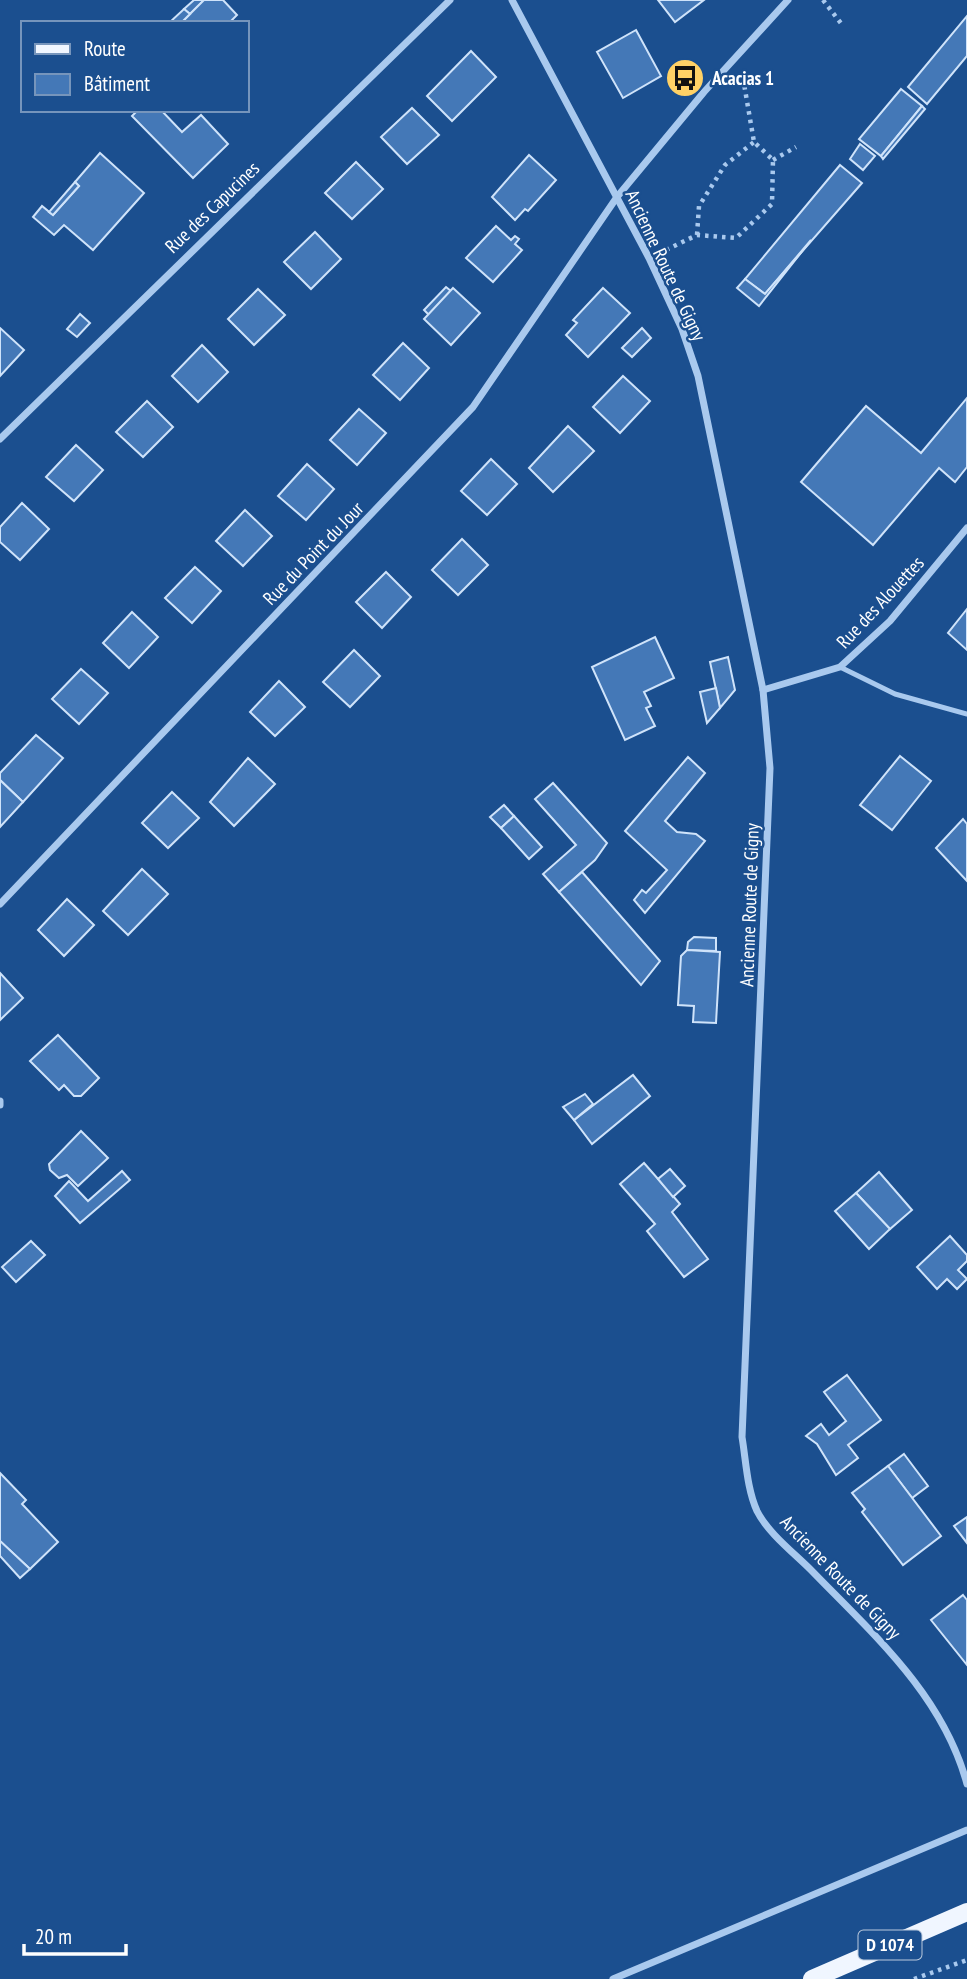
<svg xmlns="http://www.w3.org/2000/svg" width="967" height="1979" font-family="'PT Sans Narrow',sans-serif">
  <rect width="100%" height="100%" fill="#1b4f8f"/>
  <g fill="#4478b7" stroke="#cfe3fa" stroke-width="2">
    <polygon points="194,0 204,0 190,14 184,9"/>
    <polygon points="204,0 223,0 237,15 229,23 181,23"/>
    <polygon points="658,0 704,0 675,22"/>
    <polygon points="184,9 190,14 181,23 169,23"/>
    <polygon points="967,16 967,56 927,104 908,87"/>
    <polygon points="636,30 661,76 623,98 597,52"/>
    <polygon points="471,51 496,77 452,121 427,96"/>
    <polygon points="901,89 922,106 881,156 859,139"/>
    <polygon points="922,106 925,109 883,159 881,156"/>
    <polygon points="412,108 439,135 407,164 381,137"/>
    <polygon points="138,110 161,110 182,132 201,115 228,144 193,178 132,116"/>
    <polygon points="860,144 875,156 863,170 850,159"/>
    <polygon points="100,153 144,193 93,250 64,225 54,235 33,217 42,206 53,215 79,186 75,182"/>
    <polygon points="529,155 556,180 528,211 525,209 515,220 492,197"/>
    <polygon points="356,162 383,189 352,219 325,193"/>
    <polygon points="840,165 862,183 765,294 745,279"/>
    <polygon points="75,182 79,186 53,215 49,212"/>
    <polygon points="496,226 511,240 515,236 519,239 515,244 522,250 493,282 466,258"/>
    <polygon points="315,232 341,259 311,289 284,262"/>
    <polygon points="811,240 759,306 737,288 745,279 765,294"/>
    <polygon points="446,287 451,291 429,315 424,310"/>
    <polygon points="453,288 480,313 451,345 424,319"/>
    <polygon points="603,288 630,313 588,357 566,335 577,323 573,320"/>
    <polygon points="258,289 285,315 254,345 228,319"/>
    <polygon points="80,314 90,323 77,337 67,329"/>
    <polygon points="0,328 24,350 0,376"/>
    <polygon points="642,328 651,338 632,357 622,348"/>
    <polygon points="403,343 429,368 400,400 373,375"/>
    <polygon points="202,345 228,372 198,402 172,376"/>
    <polygon points="623,376 650,401 620,433 593,407"/>
    <polygon points="967,398 967,467 955,482 939,468 873,545 801,482 866,406 921,453"/>
    <polygon points="147,401 173,427 143,457 116,432"/>
    <polygon points="359,409 386,433 357,465 330,440"/>
    <polygon points="568,426 594,451 553,492 529,468"/>
    <polygon points="76,445 103,470 74,501 46,477"/>
    <polygon points="491,459 517,484 487,515 461,491"/>
    <polygon points="307,464 334,489 306,520 278,496"/>
    <polygon points="22,503 49,529 20,560 0,542 0,527"/>
    <polygon points="245,510 272,536 243,566 216,541"/>
    <polygon points="462,539 488,565 458,595 432,570"/>
    <polygon points="195,567 221,591 192,623 165,598"/>
    <polygon points="386,572 411,597 382,628 356,602"/>
    <polygon points="967,609 967,650 948,633"/>
    <polygon points="132,612 158,637 129,668 103,643"/>
    <polygon points="655,637 674,678 644,692 651,706 646,708 655,726 625,740 592,667"/>
    <polygon points="354,650 380,676 350,707 323,682"/>
    <polygon points="728,657 735,690 720,708 710,662"/>
    <polygon points="81,669 108,693 79,724 52,699"/>
    <polygon points="279,681 305,707 275,736 250,712"/>
    <polygon points="716,688 720,708 707,723 700,692"/>
    <polygon points="36,735 63,758 23,802 0,780 0,773"/>
    <polygon points="900,756 931,781 892,830 860,805"/>
    <polygon points="688,757 705,773 665,821 677,832 696,834 705,841 645,913 634,900 642,890 646,893 667,870 625,831"/>
    <polygon points="248,758 275,784 234,826 210,802"/>
    <polygon points="0,780 23,802 0,827"/>
    <polygon points="553,783 607,843 595,860 559,892 543,874 576,845 535,799"/>
    <polygon points="172,792 199,818 168,848 142,823"/>
    <polygon points="504,805 514,816 501,828 490,817"/>
    <polygon points="514,816 542,847 529,859 501,828"/>
    <polygon points="963,819 967,824 967,881 936,848"/>
    <polygon points="142,869 168,894 128,935 103,911"/>
    <polygon points="582,872 660,961 641,985 559,892"/>
    <polygon points="67,899 94,925 64,956 38,930"/>
    <polygon points="694,937 716,938 716,951 687,950 688,942"/>
    <polygon points="687,950 720,952 716,1023 693,1022 694,1006 678,1005 681,956"/>
    <polygon points="0,973 23,998 0,1020"/>
    <polygon points="58,1035 99,1078 81,1096 74,1096 64,1085 59,1090 30,1061"/>
    <polygon points="633,1075 650,1096 592,1144 574,1120"/>
    <polygon points="585,1094 593,1104 574,1120 563,1107"/>
    <polygon points="81,1131 108,1158 78,1186 67,1175 59,1178 50,1170 49,1164"/>
    <polygon points="644,1163 680,1204 672,1212 708,1259 684,1277 647,1231 655,1224 620,1184"/>
    <polygon points="670,1169 685,1186 673,1197 658,1179"/>
    <polygon points="122,1171 130,1180 80,1223 55,1196 69,1181 88,1201"/>
    <polygon points="879,1172 912,1210 890,1229 856,1193"/>
    <polygon points="856,1193 890,1229 869,1249 835,1211"/>
    <polygon points="950,1236 967,1255 967,1261 958,1270 967,1279 957,1289 947,1279 937,1289 917,1267"/>
    <polygon points="31,1241 45,1255 16,1282 2,1267"/>
    <polygon points="847,1375 881,1420 848,1445 858,1458 836,1475 817,1444 806,1436 821,1424 829,1435 846,1421 824,1392"/>
    <polygon points="904,1454 928,1486 912,1498 888,1466"/>
    <polygon points="888,1466 941,1536 903,1565 862,1512 865,1509 852,1493"/>
    <polygon points="0,1473 26,1500 22,1504 58,1542 30,1569 0,1541"/>
    <polygon points="967,1517 967,1543 954,1526"/>
    <polygon points="0,1541 30,1569 20,1578 0,1556"/>
    <polygon points="963,1595 967,1600 967,1665 931,1620"/>
  </g>
  <g fill="none" stroke-linecap="round" stroke-linejoin="round">
    <g stroke="#a9c9ee" stroke-width="4.5" stroke-dasharray="3.5 5" stroke-linecap="butt">
      <polyline points="823,0 843,26"/>
      <polyline points="773,160 796,147"/>
      <polyline points="697,235 699,206 725,165 754,142"/>
      <polyline points="666,250 697,235 736,238 772,204 773,160 754,142 743,78"/>
      <polyline points="914,1979 967,1960"/>
    </g>
    <polyline stroke="#a9c9ee" stroke-width="5" points="840,667 895,694 967,714"/>
    <g stroke="#a9c9ee" stroke-width="7">
      <path d="M512,0L649,258L682,329L698,376L763,690L770,768L742,1437C746,1461 747,1489 757,1511C768,1533 794,1553 811,1570C873,1634 943,1695 967,1784"/>
      <polyline points="0,439 450,0"/>
      <polyline points="763,690 840,667 890,621 967,528"/>
      <polyline points="0,904 473,407 617,197 704,92 788,0"/>
      <polyline points="0,1101 0,1105"/>
      <polyline points="613,1979 967,1830"/>
    </g>
    <polyline stroke="#f0f6ff" stroke-width="18" points="812,1979 967,1912"/>
  </g>
  <defs>
    <symbol id="bus-disc" viewBox="-11 -11 22 22"><circle r="9.5" fill="#ffd166" stroke="#1b4f8f"/><path d="M-5-6H5V4H4V6H2V4H-2V6H-4V4H-5ZM-3.5-4V0h7V-4ZM-3.5 1.2v1.5H-2V1.2ZM2 1.2v1.5H3.5V1.2Z" fill="#111"/></symbol>
  </defs>
  <g fill-rule="evenodd">
    <use href="#bus-disc" x="663" y="56" width="44" height="44"/>
  </g>
  <g text-anchor="middle" stroke-width="5" stroke-linejoin="round" paint-order="stroke">
    <rect fill="#1b4f8f" stroke="#bbcadd" stroke-width="2" x="858.5" y="1930.5" width="63" height="29" rx="5"/>
    <g font-size="18" font-weight="bold" fill="#fff">
      <text x="890" y="1951">D 1074</text>
    </g>
    <g font-size="19" font-weight="bold" fill="#fff" stroke="#1b4f8f" text-anchor="start">
      <text x="712" y="85">Acacias 1</text>
    </g>
    <g font-size="19" fill="#fff" stroke="#1b4f8f">
      <text transform="translate(212 207) rotate(-44)" y="7">Rue des Capucines</text>
      <text transform="translate(666 265) rotate(65)" y="7">Ancienne Route de Gigny</text>
      <text transform="translate(313 553) rotate(-46)" y="7">Rue du Point du Jour</text>
      <text transform="translate(880 602) rotate(-47)" y="7">Rue des Alouettes</text>
      <text transform="translate(749 905) rotate(-88)" y="7">Ancienne Route de Gigny</text>
      <text transform="translate(841 1577) rotate(46)" y="7">Ancienne Route de Gigny</text>
    </g>
  </g>
  <rect x="21" y="21" width="228" height="91" fill="#1b4f8f" stroke="#7695bc" stroke-width="2"/>
  <rect x="35" y="44" width="35" height="10" fill="#f0f6ff" stroke="#7695bc" stroke-width="2"/>
  <text x="84" y="56" font-size="21" fill="#ffffff">Route</text>
  <rect x="35" y="74" width="35" height="21" fill="#4478b7" stroke="#7695bc" stroke-width="2"/>
  <text x="84" y="91" font-size="21" fill="#ffffff">Bâtiment</text>
  <path d="M24 1944v10h102v-10" fill="none" stroke="#ffffff" stroke-width="3.5"/>
  <text x="35" y="1944" font-size="21" fill="#ffffff" stroke="#1b4f8f" stroke-width="5" paint-order="stroke">20 m</text>
</svg>
